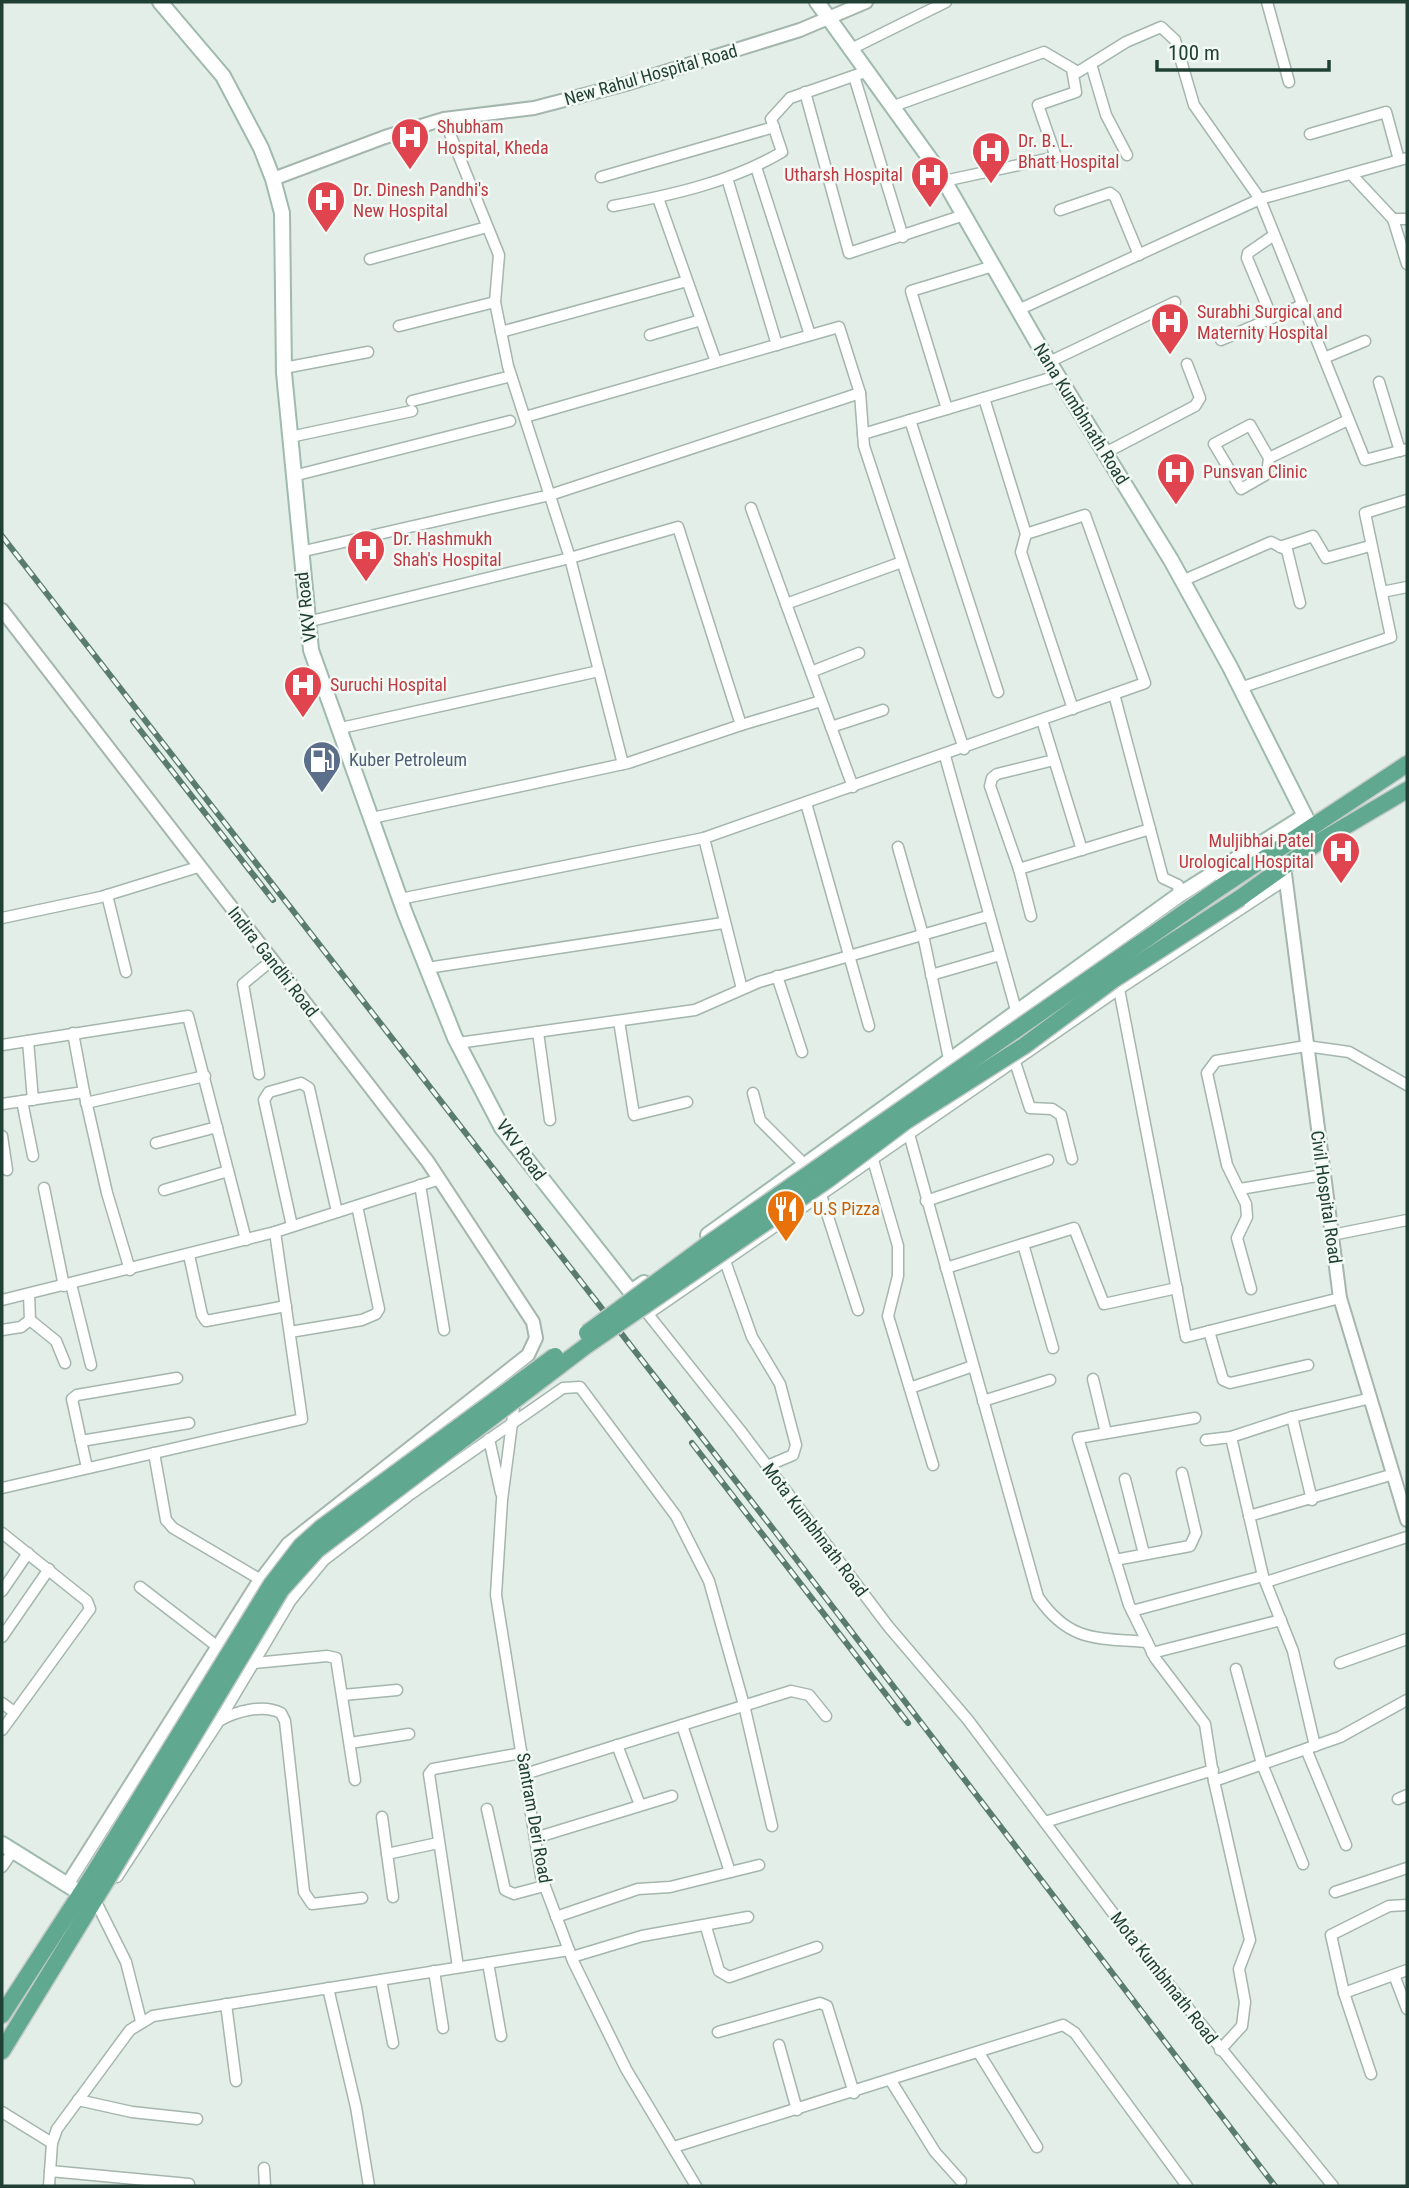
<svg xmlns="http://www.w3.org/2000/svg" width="1409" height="2188" font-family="'Roboto Condensed',sans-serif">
  <rect width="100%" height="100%" fill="#e2eee7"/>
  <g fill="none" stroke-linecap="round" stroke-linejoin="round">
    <defs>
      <g id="minor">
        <polyline points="1267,2 1289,82"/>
        <polyline points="849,50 946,2"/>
        <polyline points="1091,64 1106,115 1127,155"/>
        <polyline points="854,76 903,237"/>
        <polyline points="805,92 849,253 964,215"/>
        <polyline points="891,107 1044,52 1078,72 1126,42 1161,27 1175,40 1194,105 1260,199 1365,460 1407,449"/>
        <polyline points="444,119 499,255 495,302 508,366 570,558 623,764"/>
        <polyline points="1310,134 1386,112 1399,160"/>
        <polyline points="756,167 810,335"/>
        <polyline points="1351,174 1393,219 1407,264"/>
        <polyline points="601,177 774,127"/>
        <polyline points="727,178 777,345"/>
        <polyline points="944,181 1056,157 1038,105 1076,92 1072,69"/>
        <polyline points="658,198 716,362"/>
        <path d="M613,206C672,195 731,182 782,152L771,119L790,98L865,72"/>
        <polyline points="1060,210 1110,193 1115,197 1139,255"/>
        <polyline points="1393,219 1407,219"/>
        <polyline points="370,259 487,227"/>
        <polyline points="1018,310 1260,199 1407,158"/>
        <polyline points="1272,318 1247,258 1248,253 1274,235"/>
        <polyline points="399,326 495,302"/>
        <polyline points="501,332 687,281"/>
        <polyline points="650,335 701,320"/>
        <polyline points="1221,340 1302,305"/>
        <polyline points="1324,358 1365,341"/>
        <polyline points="1049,362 1175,302"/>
        <polyline points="284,368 368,352"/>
        <polyline points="1379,382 1400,451"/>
        <polyline points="984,398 1026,534 1021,552 1073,709"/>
        <polyline points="412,401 511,376"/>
        <polyline points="947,409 911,291 993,266"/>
        <polyline points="525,417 839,327 860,393 864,446 964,749"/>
        <polyline points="910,420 998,692"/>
        <polyline points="863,434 1057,376"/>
        <polyline points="290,437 412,411"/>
        <polyline points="1105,453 1195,406 1200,398 1187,364"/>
        <polyline points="1269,458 1250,425 1214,444 1241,489 1267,474 1269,458 1348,420"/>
        <polyline points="293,476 510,421"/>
        <polyline points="751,508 853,787"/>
        <polyline points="1280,547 1313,536 1326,558 1370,546"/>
        <polyline points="300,552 550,495 860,393"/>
        <polyline points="1182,581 1271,542 1287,550 1300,603"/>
        <polyline points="1382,592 1407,587"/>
        <polyline points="786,604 902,562"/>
        <polyline points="307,622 570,558 678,527 741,725 628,763 372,818"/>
        <polyline points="811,672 859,653"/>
        <polyline points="1240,688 1391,637 1365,513 1407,500"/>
        <polyline points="1114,694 1163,878 1178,885 1179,895"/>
        <polyline points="1042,720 1082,850"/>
        <polyline points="741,725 821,701"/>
        <polyline points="831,727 883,710"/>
        <polyline points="341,728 599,671"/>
        <polyline points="945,756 1016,1010"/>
        <polyline points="806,803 869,1026"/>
        <polyline points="704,838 742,989"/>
        <polyline points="898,847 923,935 949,1059"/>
        <polyline points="1019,869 1150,829"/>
        <polyline points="107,895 126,972"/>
        <polyline points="400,899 704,838 1145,683 1085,515 1026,534"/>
        <polyline points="1031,916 1019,869 990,786 992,778 997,774 1054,760"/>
        <polyline points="2,918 101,897 198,867"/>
        <polyline points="427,968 723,923"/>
        <polyline points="931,975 1000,955"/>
        <polyline points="777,976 802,1052"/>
        <polyline points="1119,989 1186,1337 1340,1298"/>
        <polyline points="619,1021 634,1115 687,1102"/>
        <polyline points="538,1032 550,1120"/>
        <polyline points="73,1033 84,1092"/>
        <polyline points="28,1041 33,1100"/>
        <polyline points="458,1043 695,1010 759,982 988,916"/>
        <polyline points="2,1045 188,1016 246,1240"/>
        <polyline points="1015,1062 1030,1108 1052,1109 1061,1115 1072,1159"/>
        <polyline points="259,1074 243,984 271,961"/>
        <polyline points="753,1093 760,1120 804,1164"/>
        <polyline points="22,1101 33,1156"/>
        <polyline points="86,1103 205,1076"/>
        <polyline points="2,1104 84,1092 107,1193 130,1270"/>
        <path d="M909,1134L1038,1597C1069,1642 1096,1638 1147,1642"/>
        <polyline points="2,1136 7,1170"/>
        <polyline points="156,1143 217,1127"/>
        <polyline points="873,1160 898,1246 898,1276 888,1316 933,1465"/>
        <polyline points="420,1185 444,1330"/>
        <polyline points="44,1188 64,1286"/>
        <polyline points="1240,1189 1323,1175"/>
        <polyline points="164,1190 228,1171"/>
        <polyline points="821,1195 858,1310"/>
        <polyline points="926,1201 1048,1160"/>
        <polyline points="292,1226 264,1100 269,1092 301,1083 309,1088 337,1212"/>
        <polyline points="1332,1235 1407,1220"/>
        <polyline points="1023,1244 1053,1348"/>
        <polyline points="189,1255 202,1315 206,1321 286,1306"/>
        <polyline points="725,1261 752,1337 780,1384 796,1445 793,1455 767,1466"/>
        <polyline points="946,1268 1074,1228 1104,1304 1177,1288"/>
        <polyline points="71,1284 91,1365"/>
        <polyline points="1251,1289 1237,1238 1247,1217 1246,1204 1227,1165 1207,1073 1216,1061 1306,1046 1349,1052 1407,1085"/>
        <polyline points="2,1300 275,1232 440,1179"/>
        <polyline points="640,1304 740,1430 888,1626 968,1720 1140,1949 1333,2186"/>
        <polyline points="648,1314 1119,989 1285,880"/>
        <polyline points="30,1320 56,1341 65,1363"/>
        <polyline points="2,1330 21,1327 30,1320 29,1294"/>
        <polyline points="1209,1331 1223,1380 1230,1383 1308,1365"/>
        <polyline points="290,1332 362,1320 376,1314 379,1309 357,1206"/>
        <polyline points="1093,1379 1106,1433"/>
        <polyline points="910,1388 973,1366"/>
        <polyline points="515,1400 502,1500 496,1595 541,1876 573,1961 626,2069 696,2186"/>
        <polyline points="983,1401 1050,1380"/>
        <polyline points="1292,1417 1312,1500"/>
        <polyline points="1195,1418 1078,1438 1129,1605 1155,1658 1205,1724 1214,1781 1250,1940 1239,1969 1245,2002 1242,2026 1220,2050"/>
        <polyline points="1231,1437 1263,1576 1293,1651 1315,1746"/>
        <polyline points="489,1439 501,1493"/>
        <polyline points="1206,1440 1231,1437 1292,1417 1371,1398"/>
        <polyline points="81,1441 189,1423"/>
        <polyline points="154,1453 166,1520 173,1528 261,1580"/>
        <polyline points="87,1468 72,1399 77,1395 177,1378"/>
        <polyline points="1125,1479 1144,1554"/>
        <polyline points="2,1488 302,1419 275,1232"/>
        <polyline points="1249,1516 1394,1474"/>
        <polyline points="2,1533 87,1601 90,1609 2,1730"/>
        <polyline points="1115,1560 1190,1546 1196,1533 1182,1473"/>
        <polyline points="1266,1582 1407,1537"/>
        <polyline points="140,1587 218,1647"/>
        <polyline points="2,1591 28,1553"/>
        <polyline points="1132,1611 1263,1576"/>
        <polyline points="2,1637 49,1569"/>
        <polyline points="1152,1653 1281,1620"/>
        <polyline points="254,1663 327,1656 336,1658 355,1780"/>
        <polyline points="1340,1663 1407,1639"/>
        <polyline points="1236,1669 1262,1764 1303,1864"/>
        <polyline points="343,1695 397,1690"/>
        <polyline points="2,1703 14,1712"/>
        <path d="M219,1721C236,1711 263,1704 281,1713L285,1721L304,1892L312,1904L362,1898"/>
        <polyline points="682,1725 730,1872"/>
        <polyline points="350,1743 409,1734"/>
        <polyline points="617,1745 640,1805"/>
        <polyline points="1306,1749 1346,1845"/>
        <polyline points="525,1774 791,1691 809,1695 826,1716"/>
        <polyline points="1214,1781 1340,1737 1407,1700"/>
        <polyline points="1398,1799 1407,1795"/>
        <polyline points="487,1809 505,1890 514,1894 544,1886"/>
        <polyline points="382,1817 393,1897"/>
        <polyline points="1045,1822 1213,1770"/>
        <polyline points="535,1838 672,1796"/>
        <polyline points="387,1854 438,1843"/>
        <polyline points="2,1867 13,1851"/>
        <polyline points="117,1877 219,1721 291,1600 324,1560 408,1496 563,1388 580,1387 676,1516 709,1581 744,1705 772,1826"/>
        <polyline points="1335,1892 1407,1868"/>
        <polyline points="98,1906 126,1962 141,2021"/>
        <polyline points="556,1917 638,1889 670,1887 759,1865"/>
        <polyline points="706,1927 719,1971 729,1977 817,1947"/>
        <polyline points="572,1957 642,1936 748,1917"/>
        <polyline points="488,1963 501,2036"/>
        <polyline points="458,1967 429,1774 433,1769 522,1753"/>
        <polyline points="434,1971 443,2028"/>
        <polyline points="1394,1975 1407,2009"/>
        <polyline points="381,1980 393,2043"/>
        <polyline points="328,1988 356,2107 369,2186"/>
        <polyline points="1344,1993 1407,1970"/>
        <polyline points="226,2004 236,2081"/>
        <polyline points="718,2032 820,2003 827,2006 854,2093"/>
        <polyline points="779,2045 797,2110"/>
        <polyline points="979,2053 1037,2147"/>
        <polyline points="1371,2074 1344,1993 1331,1935 1389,1906 1407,1905"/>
        <polyline points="891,2081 935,2152 961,2181"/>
        <polyline points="78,2100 132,2112 197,2119"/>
        <polyline points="2,2112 52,2143"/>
        <polyline points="674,2147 1063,2025 1075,2033 1187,2186"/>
        <polyline points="264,2168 265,2186"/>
        <polyline points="50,2171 189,2184"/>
        <polyline points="49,2186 52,2143 57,2129 130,2030 153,2016 569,1950"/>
      </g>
      <g id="tertiary">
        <polyline points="273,179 385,137 444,119 534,108 626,84 800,30 866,2"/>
        <polyline points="2,610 428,1162 533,1322 536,1338 528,1355 288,1544 256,1586 67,1885"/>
        <polyline points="1284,866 1340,1298 1407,1520"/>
      </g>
      <g id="secondary">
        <polyline points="160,2 223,76 261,148 273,179 282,213 284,373 311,650 405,913 455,1038 502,1128 631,1292 644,1283"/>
        <polyline points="817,2 938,170 1038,344 1171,560 1230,667 1308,822"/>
        <polyline points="708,1235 1179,895 1305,816"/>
        <polyline points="2,1844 90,1899"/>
      </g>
      <g id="primary">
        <polyline points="1221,887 1407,764"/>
        <polyline points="1240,898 1317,843 1407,790"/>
        <polyline points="2,2015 94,1873"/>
        <polyline points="2,2051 108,1878"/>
      </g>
    </defs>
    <use href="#minor" stroke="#a4b6ae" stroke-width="13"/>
    <use href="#tertiary" stroke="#a4b6ae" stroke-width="16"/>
    <use href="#secondary" stroke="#9fbaae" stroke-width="18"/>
    <use href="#primary" stroke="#c1cac6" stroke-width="19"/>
    <use href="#minor" stroke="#fff" stroke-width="10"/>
    <use href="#tertiary" stroke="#fff" stroke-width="12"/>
    <use href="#secondary" stroke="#fff" stroke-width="14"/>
    <use href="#primary" stroke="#61a890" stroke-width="16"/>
    <defs>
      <g id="rail">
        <polyline points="2,536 777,1534 1275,2186"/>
        <polyline points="133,721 273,900"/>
        <polyline points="692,1443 908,1723"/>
      </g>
    </defs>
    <use href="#rail" stroke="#5a7c70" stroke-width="6"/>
    <use href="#rail" stroke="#f3faf5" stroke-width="3.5" stroke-dasharray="10" stroke-linecap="butt"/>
    <defs>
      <g id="primary-bridge">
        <polyline points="587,1333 708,1244 1221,887"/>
        <polyline points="94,1873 271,1585 301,1546 321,1528 555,1356"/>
        <polyline points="108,1878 281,1590 317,1550 586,1346 826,1181 906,1121 1024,1046 1113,980 1240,898"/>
      </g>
    </defs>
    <use href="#primary-bridge" stroke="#c1cac6" stroke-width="19" stroke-linecap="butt"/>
    <use href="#primary-bridge" stroke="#61a890" stroke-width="16"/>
  </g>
  <defs>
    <symbol id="hospital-pin" viewBox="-11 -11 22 30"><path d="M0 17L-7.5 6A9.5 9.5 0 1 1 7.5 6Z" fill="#e0444e" stroke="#f3faf5"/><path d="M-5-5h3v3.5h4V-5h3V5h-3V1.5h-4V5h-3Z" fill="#fff"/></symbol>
    <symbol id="fuel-pin" viewBox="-11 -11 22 30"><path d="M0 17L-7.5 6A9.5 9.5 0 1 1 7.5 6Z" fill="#5c6f8a" stroke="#f3faf5"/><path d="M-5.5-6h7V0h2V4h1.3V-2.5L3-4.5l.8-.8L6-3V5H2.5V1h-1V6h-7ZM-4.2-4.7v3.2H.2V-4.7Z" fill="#fff"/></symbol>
    <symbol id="restaurant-pin" viewBox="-11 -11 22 30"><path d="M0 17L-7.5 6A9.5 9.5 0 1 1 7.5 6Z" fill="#e8710a" stroke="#f3faf5"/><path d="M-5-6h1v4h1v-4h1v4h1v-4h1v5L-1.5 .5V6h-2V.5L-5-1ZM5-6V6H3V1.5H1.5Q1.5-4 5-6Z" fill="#fff"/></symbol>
  </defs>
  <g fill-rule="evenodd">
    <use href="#hospital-pin" x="388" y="115" width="44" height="60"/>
    <use href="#hospital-pin" x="969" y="129" width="44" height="60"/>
    <use href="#hospital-pin" x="908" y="153" width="44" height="60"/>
    <use href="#hospital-pin" x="304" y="178" width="44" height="60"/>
    <use href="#hospital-pin" x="1148" y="300" width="44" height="60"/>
    <use href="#hospital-pin" x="1154" y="450" width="44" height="60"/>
    <use href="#hospital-pin" x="344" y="527" width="44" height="60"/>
    <use href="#hospital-pin" x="281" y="663" width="44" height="60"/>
    <use href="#fuel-pin" x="300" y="738" width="44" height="60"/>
    <use href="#hospital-pin" x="1319" y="829" width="44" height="60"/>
    <use href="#restaurant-pin" x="764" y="1187" width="44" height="60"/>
  </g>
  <g text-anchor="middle" stroke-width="5" stroke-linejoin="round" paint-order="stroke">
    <g font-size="18" fill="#204035" stroke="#f3faf5">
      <text transform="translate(651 75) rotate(-16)" y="6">New Rahul Hospital Road</text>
      <text transform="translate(1081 414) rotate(58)" y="6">Nana Kumbhnath Road</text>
      <text transform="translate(306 607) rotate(-97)" y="6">VKV Road</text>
      <text transform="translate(273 962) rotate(52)" y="6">Indira Gandhi Road</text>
      <text transform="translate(521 1150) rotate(54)" y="6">VKV Road</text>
      <text transform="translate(1326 1197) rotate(82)" y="6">Civil Hospital Road</text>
      <text transform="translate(815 1530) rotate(53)" y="6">Mota Kumbhnath Road</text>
      <text transform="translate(534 1818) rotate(80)" y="6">Santram Deri Road</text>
      <text transform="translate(1164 1978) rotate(52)" y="6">Mota Kumbhnath Road</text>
    </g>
    <g font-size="18" fill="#be3a42" stroke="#f3faf5" text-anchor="start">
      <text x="437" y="133">Shubham<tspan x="437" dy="21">Hospital, Kheda</tspan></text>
      <text x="1018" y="147">Dr. B. L.<tspan x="1018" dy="21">Bhatt Hospital</tspan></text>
      <text x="903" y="181" text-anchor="end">Utharsh Hospital</text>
      <text x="353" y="196">Dr. Dinesh Pandhi's<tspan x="353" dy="21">New Hospital</tspan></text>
      <text x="1197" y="318">Surabhi Surgical and<tspan x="1197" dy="21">Maternity Hospital</tspan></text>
      <text x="1203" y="478">Punsvan Clinic</text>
      <text x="393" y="545">Dr. Hashmukh<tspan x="393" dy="21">Shah's Hospital</tspan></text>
      <text x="330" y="691">Suruchi Hospital</text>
      <text x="1314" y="847" text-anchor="end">Muljibhai Patel<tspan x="1314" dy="21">Urological Hospital</tspan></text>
    </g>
    <g font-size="18" fill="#4e5e75" stroke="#f3faf5" text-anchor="start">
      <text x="349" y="766">Kuber Petroleum</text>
    </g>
    <g font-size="18" fill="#c56008" stroke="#f3faf5" text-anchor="start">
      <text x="813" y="1215">U.S Pizza</text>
    </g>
  </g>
  <rect width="1409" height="2188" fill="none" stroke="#204035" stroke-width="7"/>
  <path d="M1157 60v10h172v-10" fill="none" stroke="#204035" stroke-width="3.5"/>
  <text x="1168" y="60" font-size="21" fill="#204035" stroke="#f3faf5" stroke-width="5" paint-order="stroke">100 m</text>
</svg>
